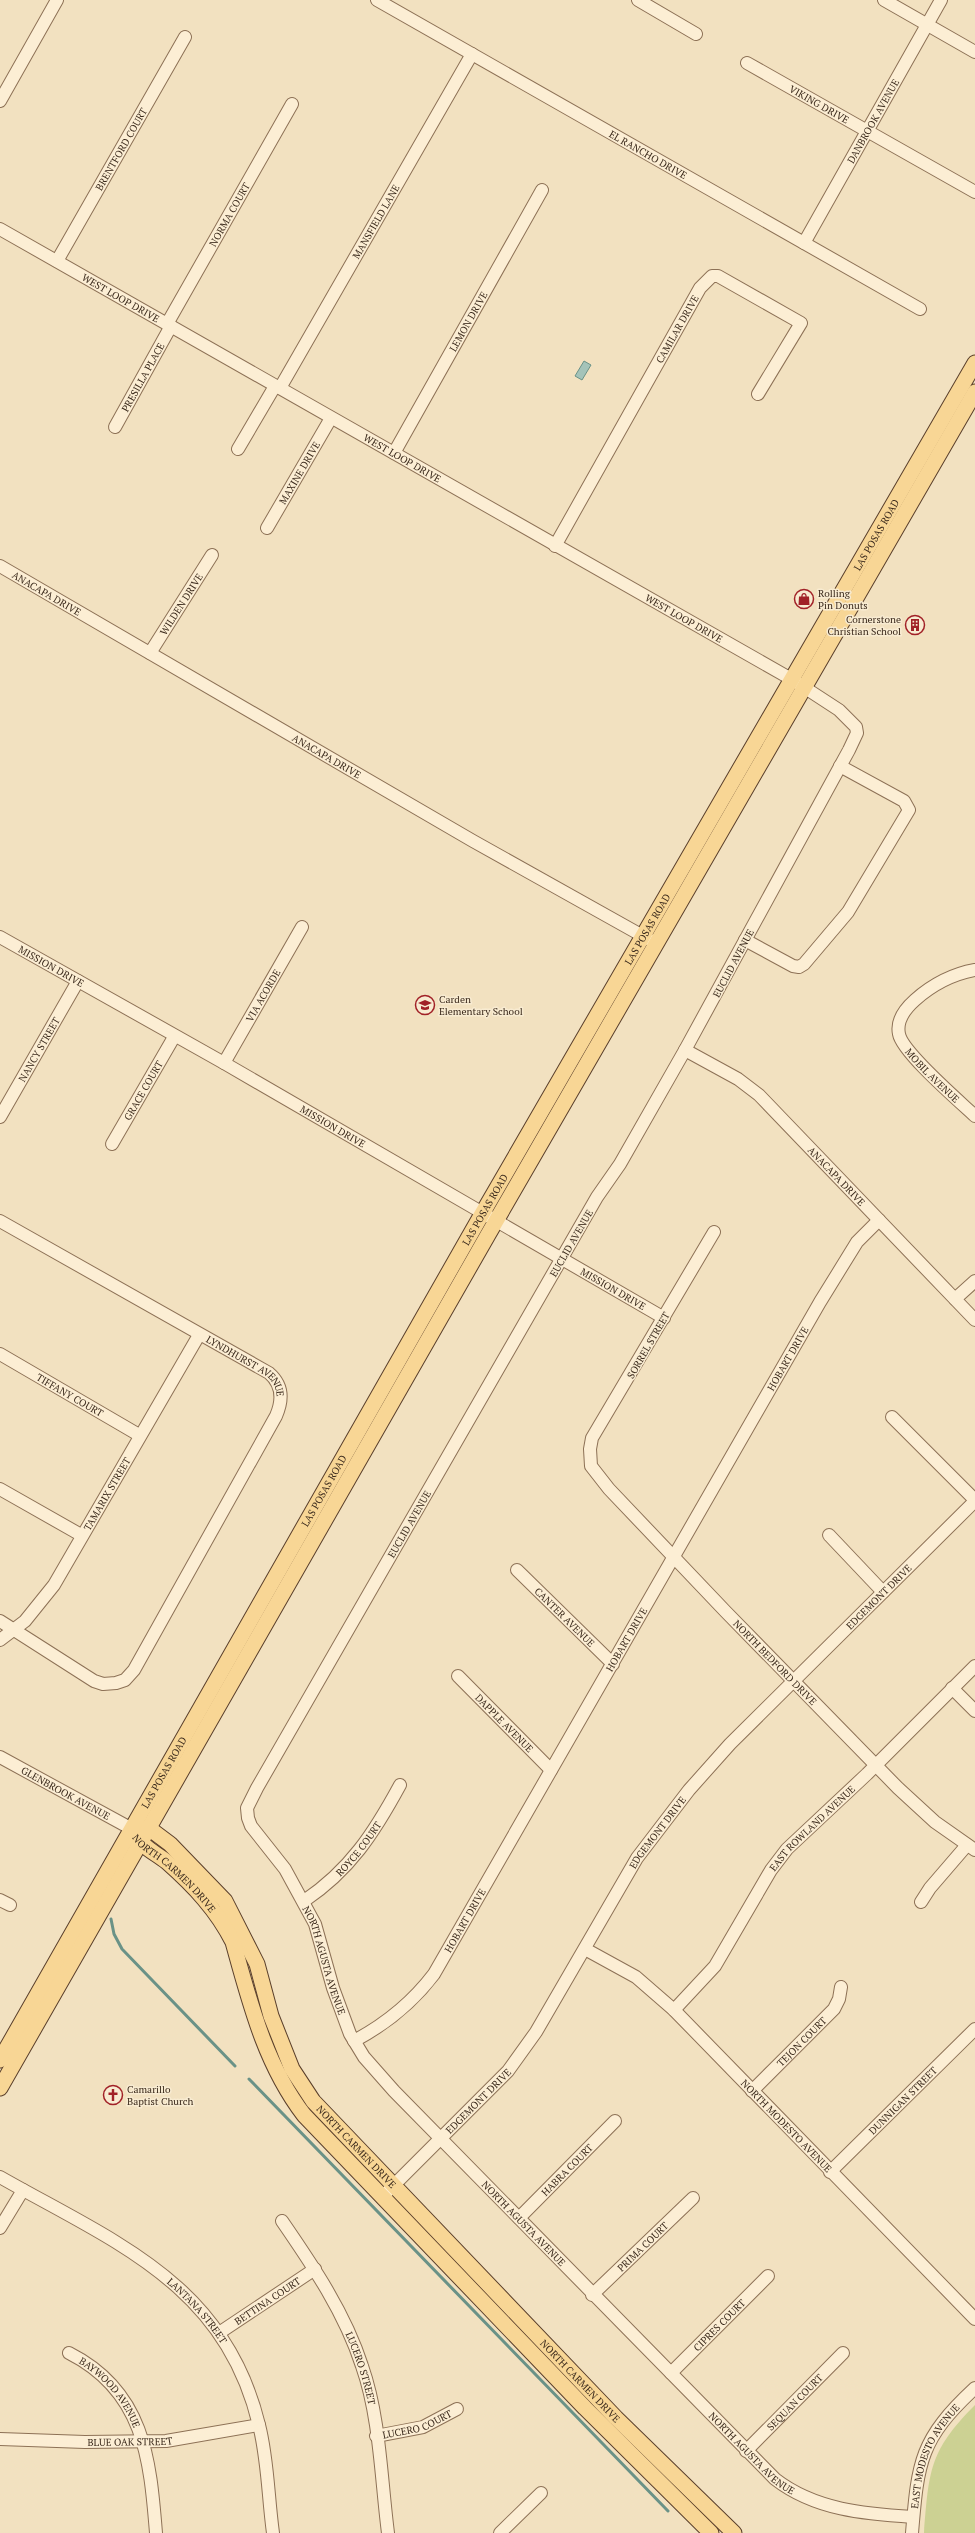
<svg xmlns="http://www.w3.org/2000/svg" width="975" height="2533" font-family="'PT Serif',serif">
  <rect width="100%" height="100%" fill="#f2e1c0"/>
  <path fill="#ccd193" d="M975,2405V2533H924C929,2471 929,2451 975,2405Z"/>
  <polygon fill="#a4c3b9" stroke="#6a9287" points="584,361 591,365 582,380 575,376"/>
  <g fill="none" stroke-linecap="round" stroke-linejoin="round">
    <g stroke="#6a9287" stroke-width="3">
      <polyline points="111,1919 114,1934 122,1949 235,2066"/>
      <polyline points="249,2079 668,2511"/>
    </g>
    <defs>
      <g id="minor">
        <path id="s1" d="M377,0L920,309"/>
        <polyline points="638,0 696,34"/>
        <polyline points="884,0 975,52"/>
        <path id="s2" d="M747,63L975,192"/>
        <polyline points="0,101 57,0"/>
        <path id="s3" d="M0,229L793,680L839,710L856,727L857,733L849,750L685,1050L620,1164L597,1197L257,1788L247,1808L248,1818L251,1826L285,1869L315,1924L333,1988L350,2034L364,2057L394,2091L775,2479C815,2510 865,2514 913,2517"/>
        <path id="s4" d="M804,243L941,0"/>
        <path id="s5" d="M57,261L185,37"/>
        <path id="s6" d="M167,324L292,104"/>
        <path id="s7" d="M280,388L472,54"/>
        <path id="s8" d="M115,427L171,326"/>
        <polyline points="238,449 275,386"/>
        <path id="s9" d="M394,453L542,190"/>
        <path id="s10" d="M267,528L331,418"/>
        <path id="s11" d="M555,546L700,288L712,276H718L801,323L758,394"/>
        <path id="s12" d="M0,566L473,841L650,940"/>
        <path id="s13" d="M150,653L212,555"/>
        <path id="s14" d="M0,937L224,1063L664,1318"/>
        <polyline points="745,940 793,966 799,967 804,964 848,912 909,810 904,801 840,766"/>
        <path id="s15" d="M975,970C953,974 932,985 915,1000C906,1008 896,1020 899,1034C902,1052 959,1101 975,1116"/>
        <path id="s16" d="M685,1050L738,1079L759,1095L975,1320"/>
        <path id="s17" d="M224,1063L302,927"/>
        <path id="s18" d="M0,1117L78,981"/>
        <path id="s19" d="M112,1144L174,1037"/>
        <path id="s20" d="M0,1221L269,1373C283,1385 283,1400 276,1416L134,1670L125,1680L116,1683L103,1684L94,1681L0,1621"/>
        <path id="s21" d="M714,1232L592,1438L590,1449L591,1466L609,1489L726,1612L898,1788L935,1822L975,1850"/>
        <polyline points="955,1299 975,1281"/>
        <path id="s22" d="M0,1354L139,1435"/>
        <polyline points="892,1417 975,1500"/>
        <polyline points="0,1489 81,1535"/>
        <polyline points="829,1535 883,1592"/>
        <path id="s23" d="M517,1570L613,1664"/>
        <path id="s24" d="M0,1640L25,1621L54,1585L199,1335"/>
        <path id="s25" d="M458,1676L551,1770"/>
        <polyline points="952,1688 975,1711"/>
        <path id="s26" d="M0,1757L132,1829"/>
        <polyline points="0,1900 10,1905"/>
        <path id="s27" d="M304,1901C350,1870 374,1833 400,1785"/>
        <polyline points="921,1902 930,1888 967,1845"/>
        <path id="s28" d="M585,1949L636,1977L674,2010L975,2319"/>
        <path id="s29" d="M674,2010L715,1966L771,1870L787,1849L867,1774L975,1666"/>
        <path id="s30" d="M354,2041C386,2024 412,2003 434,1974L820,1302L857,1242L879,1220"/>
        <path id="s31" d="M752,2091L834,2009L839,1999L841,1987"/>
        <path id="s32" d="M830,2172L975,2029"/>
        <path id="s33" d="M0,2177C114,2242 225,2283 259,2425C268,2460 268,2497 273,2533"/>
        <path id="s34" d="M382,2197L508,2071L536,2032L637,1858L689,1790L730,1744L975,1501"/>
        <path id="s35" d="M519,2218L615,2121"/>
        <path id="s36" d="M282,2221C313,2266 345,2313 362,2366C380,2417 381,2479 388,2533"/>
        <polyline points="0,2228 23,2190"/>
        <path id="s37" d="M592,2295L693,2198"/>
        <path id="s38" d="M219,2333L315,2269"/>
        <path id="s39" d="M69,2353C144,2391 150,2458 156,2533"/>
        <path id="s40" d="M671,2373L768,2276"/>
        <path id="s41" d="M376,2436L423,2427L457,2409"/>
        <path id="s42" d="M0,2439L85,2442L166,2441L259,2425"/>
        <path id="s43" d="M746,2451L843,2353"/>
        <polyline points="500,2533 541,2493"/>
        <path id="s44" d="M912,2533C918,2461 920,2439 975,2388"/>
      </g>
      <g id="major">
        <path id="s45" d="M141,1829H150L170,1844L225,1901L257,1964L271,2016L292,2069L313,2101L616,2418L734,2533"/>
        <path id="s46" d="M135,1835C143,1848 156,1853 167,1862C194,1886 217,1910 233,1942C250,2003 265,2064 304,2115L585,2408L711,2533"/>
        <path id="s47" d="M0,2060C161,1778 320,1495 482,1214C646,930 812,647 975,363"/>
        <polyline points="0,2088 489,1233 975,392"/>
      </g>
    </defs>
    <use href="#minor" stroke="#8d7156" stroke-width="14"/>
    <use href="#major" stroke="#5a3f2b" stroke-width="17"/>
    <use href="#minor" stroke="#fceed4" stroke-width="12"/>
    <use href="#major" stroke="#f8d695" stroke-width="15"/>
  </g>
  <defs>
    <symbol id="shop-ring" viewBox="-11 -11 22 22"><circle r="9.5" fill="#f8ebd1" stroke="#a12127" stroke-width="1.5"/><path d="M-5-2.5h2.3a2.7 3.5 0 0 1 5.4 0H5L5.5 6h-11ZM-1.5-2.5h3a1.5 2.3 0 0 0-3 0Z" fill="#a12127"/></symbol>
    <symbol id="building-ring" viewBox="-11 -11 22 22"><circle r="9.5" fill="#f8ebd1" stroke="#a12127" stroke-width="1.5"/><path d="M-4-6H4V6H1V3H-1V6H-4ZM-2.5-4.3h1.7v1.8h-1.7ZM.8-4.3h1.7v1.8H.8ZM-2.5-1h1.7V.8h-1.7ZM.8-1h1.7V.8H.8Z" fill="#a12127"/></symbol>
    <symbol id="school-ring" viewBox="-11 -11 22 22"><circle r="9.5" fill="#f8ebd1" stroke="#a12127" stroke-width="1.5"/><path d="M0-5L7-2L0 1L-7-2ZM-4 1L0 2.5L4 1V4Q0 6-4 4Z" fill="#a12127"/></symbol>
    <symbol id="church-ring" viewBox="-11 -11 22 22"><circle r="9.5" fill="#f8ebd1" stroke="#a12127" stroke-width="1.5"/><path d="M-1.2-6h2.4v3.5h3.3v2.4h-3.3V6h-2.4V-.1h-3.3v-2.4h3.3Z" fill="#a12127"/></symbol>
  </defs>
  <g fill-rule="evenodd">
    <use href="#shop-ring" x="793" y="588" width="22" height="22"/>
    <use href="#building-ring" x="904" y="614" width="22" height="22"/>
    <use href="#school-ring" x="414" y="994" width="22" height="22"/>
    <use href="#church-ring" x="102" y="2084" width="22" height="22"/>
  </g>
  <g text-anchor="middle" stroke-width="3" stroke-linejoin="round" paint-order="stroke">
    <g font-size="10" fill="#3b2a1c" stroke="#f8ebd1">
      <text dy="4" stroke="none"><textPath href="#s2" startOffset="83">VIKING DRIVE</textPath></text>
      <text dy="4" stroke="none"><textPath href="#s4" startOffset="140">DANBROOK AVENUE</textPath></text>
      <text dy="4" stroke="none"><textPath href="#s5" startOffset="129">BRENTFORD COURT</textPath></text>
      <text dy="4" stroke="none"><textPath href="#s1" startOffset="312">EL RANCHO DRIVE</textPath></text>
      <text dy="4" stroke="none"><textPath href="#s6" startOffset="126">NORMA COURT</textPath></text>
      <text dy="4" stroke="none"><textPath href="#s7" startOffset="192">MANSFIELD LANE</textPath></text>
      <text dy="4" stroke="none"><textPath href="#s3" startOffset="139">WEST LOOP DRIVE</textPath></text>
      <text dy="4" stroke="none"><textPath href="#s9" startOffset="151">LEMON DRIVE</textPath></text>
      <text dy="4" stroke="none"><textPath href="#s11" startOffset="249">CAMILAR DRIVE</textPath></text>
      <text dy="4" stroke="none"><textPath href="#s8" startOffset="57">PRESILLA PLACE</textPath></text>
      <text dy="4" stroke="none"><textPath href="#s3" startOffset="463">WEST LOOP DRIVE</textPath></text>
      <text dy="4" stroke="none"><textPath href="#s10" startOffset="64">MAXINE DRIVE</textPath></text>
      <text dy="4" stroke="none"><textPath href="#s47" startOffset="1759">LAS POSAS ROAD</textPath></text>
      <text dy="4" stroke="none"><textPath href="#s12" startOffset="54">ANACAPA DRIVE</textPath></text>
      <text dy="4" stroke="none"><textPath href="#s13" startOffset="58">WILDEN DRIVE</textPath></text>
      <text dy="4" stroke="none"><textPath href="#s3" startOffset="787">WEST LOOP DRIVE</textPath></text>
      <text dy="4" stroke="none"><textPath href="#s12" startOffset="378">ANACAPA DRIVE</textPath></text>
      <text dy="4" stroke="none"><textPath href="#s47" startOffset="1303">LAS POSAS ROAD</textPath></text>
      <text transform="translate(733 963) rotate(-62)" y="4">EUCLID AVENUE</text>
      <text dy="4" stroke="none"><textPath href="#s14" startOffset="59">MISSION DRIVE</textPath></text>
      <text dy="4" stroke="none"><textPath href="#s17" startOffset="78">VIA ACORDE</textPath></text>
      <text dy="4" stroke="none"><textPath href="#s18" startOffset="78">NANCY STREET</textPath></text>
      <text dy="4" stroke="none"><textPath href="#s15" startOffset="161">MOBIL AVENUE</textPath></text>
      <text dy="4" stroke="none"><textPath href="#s19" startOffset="62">GRACE COURT</textPath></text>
      <text dy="4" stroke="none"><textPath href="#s14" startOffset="383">MISSION DRIVE</textPath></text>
      <text dy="4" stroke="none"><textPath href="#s16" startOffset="199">ANACAPA DRIVE</textPath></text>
      <text dy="4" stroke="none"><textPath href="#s47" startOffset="979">LAS POSAS ROAD</textPath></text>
      <text transform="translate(571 1243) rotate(-60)" y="4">EUCLID AVENUE</text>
      <text dy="4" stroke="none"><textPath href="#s14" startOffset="707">MISSION DRIVE</textPath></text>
      <text transform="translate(648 1345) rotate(-60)" y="4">SORREL STREET</text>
      <text dy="4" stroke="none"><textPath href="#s30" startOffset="815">HOBART DRIVE</textPath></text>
      <text dy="4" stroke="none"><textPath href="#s20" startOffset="287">LYNDHURST AVENUE</textPath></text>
      <text dy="4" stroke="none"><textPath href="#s22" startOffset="81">TIFFANY COURT</textPath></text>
      <text dy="4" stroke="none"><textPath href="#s47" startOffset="655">LAS POSAS ROAD</textPath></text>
      <text dy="4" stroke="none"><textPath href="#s24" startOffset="183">TAMARIX STREET</textPath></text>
      <text transform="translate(409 1524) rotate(-60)" y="4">EUCLID AVENUE</text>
      <text dy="4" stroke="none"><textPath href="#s34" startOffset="784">EDGEMONT DRIVE</textPath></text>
      <text dy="4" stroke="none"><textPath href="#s23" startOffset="67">CANTER AVENUE</textPath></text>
      <text dy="4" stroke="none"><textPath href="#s30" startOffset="491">HOBART DRIVE</textPath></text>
      <text dy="4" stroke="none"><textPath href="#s21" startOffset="537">NORTH BEDFORD DRIVE</textPath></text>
      <text dy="4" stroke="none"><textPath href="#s25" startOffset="66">DAPPLE AVENUE</textPath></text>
      <text dy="4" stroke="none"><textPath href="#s47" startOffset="331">LAS POSAS ROAD</textPath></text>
      <text dy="4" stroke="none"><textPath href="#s26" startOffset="75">GLENBROOK AVENUE</textPath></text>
      <text dy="4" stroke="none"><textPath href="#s29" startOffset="230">EAST ROWLAND AVENUE</textPath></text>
      <text dy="4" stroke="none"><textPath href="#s34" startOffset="460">EDGEMONT DRIVE</textPath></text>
      <text dy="4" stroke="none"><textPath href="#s27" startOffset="76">ROYCE COURT</textPath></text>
      <text dy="4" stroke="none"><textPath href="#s46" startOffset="55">NORTH CARMEN DRIVE</textPath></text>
      <text dy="4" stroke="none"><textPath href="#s30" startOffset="167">HOBART DRIVE</textPath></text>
      <text dy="4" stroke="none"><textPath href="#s3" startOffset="2407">NORTH AGUSTA AVENUE</textPath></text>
      <text dy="4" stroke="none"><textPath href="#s31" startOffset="70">TEJON COURT</textPath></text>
      <text dy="4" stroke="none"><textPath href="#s34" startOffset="136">EDGEMONT DRIVE</textPath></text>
      <text dy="4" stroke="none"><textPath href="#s32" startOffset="102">DUNNIGAN STREET</textPath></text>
      <text dy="4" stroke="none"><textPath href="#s28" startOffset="270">NORTH MODESTO AVENUE</textPath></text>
      <text dy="4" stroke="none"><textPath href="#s45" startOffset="396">NORTH CARMEN DRIVE</textPath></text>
      <text dy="4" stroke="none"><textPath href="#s35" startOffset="68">HABRA COURT</textPath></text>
      <text dy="4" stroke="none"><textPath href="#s3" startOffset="2743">NORTH AGUSTA AVENUE</textPath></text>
      <text dy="4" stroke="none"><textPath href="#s37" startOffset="70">PRIMA COURT</textPath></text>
      <text dy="4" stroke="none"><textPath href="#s38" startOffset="58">BETTINA COURT</textPath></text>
      <text dy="4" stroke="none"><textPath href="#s33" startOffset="240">LANTANA STREET</textPath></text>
      <text dy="4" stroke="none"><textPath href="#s40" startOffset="68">CIPRES COURT</textPath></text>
      <text dy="4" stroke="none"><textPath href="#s36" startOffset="168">LUCERO STREET</textPath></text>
      <text dy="4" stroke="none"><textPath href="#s45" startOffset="720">NORTH CARMEN DRIVE</textPath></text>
      <text dy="4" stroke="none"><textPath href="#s39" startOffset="58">BAYWOOD AVENUE</textPath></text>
      <text dy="4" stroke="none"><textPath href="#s43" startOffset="69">SEQUAN COURT</textPath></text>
      <text dy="4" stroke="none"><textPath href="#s41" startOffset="43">LUCERO COURT</textPath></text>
      <text dy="4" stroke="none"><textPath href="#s42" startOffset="130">BLUE OAK STREET</textPath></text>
      <text dy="4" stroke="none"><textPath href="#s3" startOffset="3067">NORTH AGUSTA AVENUE</textPath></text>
      <text dy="4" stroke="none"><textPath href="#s44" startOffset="82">EAST MODESTO AVENUE</textPath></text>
    </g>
    <g font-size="10" fill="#3b2a1c" stroke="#f8ebd1" text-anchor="start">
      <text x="818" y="597">Rolling<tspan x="818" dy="12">Pin Donuts</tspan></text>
      <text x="901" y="623" text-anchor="end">Cornerstone<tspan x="901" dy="12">Christian School</tspan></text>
      <text x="439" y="1003">Carden<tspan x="439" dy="12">Elementary School</tspan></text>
      <text x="127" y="2093">Camarillo<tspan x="127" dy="12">Baptist Church</tspan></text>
    </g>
  </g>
</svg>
